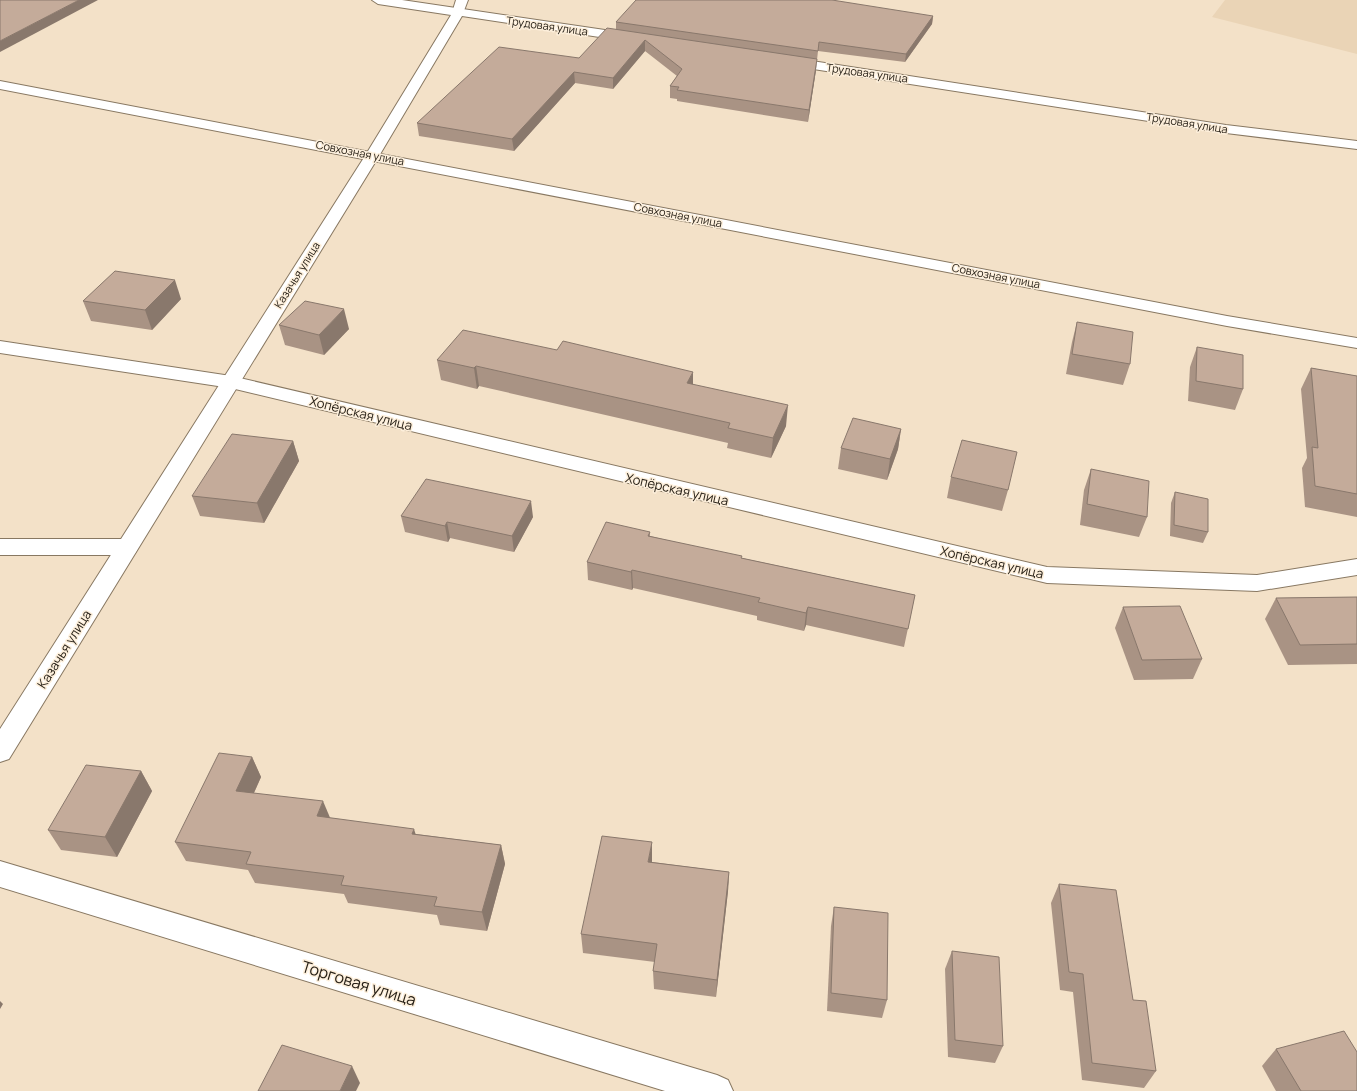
<svg xmlns="http://www.w3.org/2000/svg" width="1357" height="1091" font-family="Manrope,sans-serif">
  <rect width="100%" height="100%" fill="#f3e1c8"/>
  <polygon fill="#ead4b6" points="1225,0 1357,0 1357,54 1212,17"/>
  <g fill="none" stroke-linecap="round" stroke-linejoin="round">
    <defs>
      <g id="minor">
        <polygon points="456,0 468,0 462,16 454,16 452,13"/>
        <polygon points="0,81 1227,316 1357,338 1357,348 1227,326 0,89"/>
        <polygon points="0,341 231,376 1047,567 1257,575 1357,559 1357,575 1257,591 1047,583 231,388 0,353"/>
        <polygon points="0,539 127,539 135,541 138,547 135,553 127,555 0,555"/>
        <polygon points="0,861 717,1075 728,1080 733,1091 665,1091 0,887"/>
      </g>
      <g id="tertiary">
        <polygon points="372,0 402,0 632,34 638,38 632,42 462,16 379,156 9,759 0,762 0,729 365,156 451,15 378,4"/>
        <polygon points="786,57 1226,125 1357,141 1357,149 1226,133 781,64 779,61 781,58"/>
      </g>
    </defs>
    <use href="#minor" stroke="#887862" stroke-width="2"/>
    <use href="#tertiary" stroke="#887862" stroke-width="2"/>
    <use href="#minor" fill="#fff" fill-rule="evenodd"/>
    <use href="#tertiary" fill="#fff" fill-rule="evenodd"/>
  </g>
  <g fill="#a99384">
    <polygon points="933,16 932,24 905,62 818,51 817,60 816,60 816,70 808,122 677,101 677,99 670,98 670,86 677,76 645,51 613,89 575,83 514,151 419,136 417,123 579,58 616,29 616,22"/>
    <polygon points="181,299 152,330 91,321 83,301"/>
    <polygon points="1077,322 1130,364 1123,385 1066,374 1072,342"/>
    <polygon points="279,325 349,329 324,355 285,345"/>
    <polygon points="1197,347 1243,389 1235,410 1188,401 1190,367"/>
    <polygon points="437,360 693,385 786,426 771,458 727,448 728,443 479,386 477,389 441,380"/>
    <polygon points="1311,368 1357,376 1357,517 1305,507 1302,468 1307,458 1301,389"/>
    <polygon points="901,429 898,449 887,480 838,469 841,448"/>
    <polygon points="293,441 299,461 264,523 200,516 192,496"/>
    <polygon points="1091,469 1147,517 1139,537 1080,525 1084,490"/>
    <polygon points="951,477 1008,490 1002,511 947,498"/>
    <polygon points="1175,492 1208,532 1203,543 1170,536 1171,503"/>
    <polygon points="401,516 533,517 514,552 450,538 448,542 405,532"/>
    <polygon points="650,532 650,536 742,558 915,595 904,647 806,625 804,631 757,620 757,616 633,588 632,590 588,580 587,562"/>
    <polygon points="1357,597 1357,664 1288,665 1265,619 1276,598"/>
    <polygon points="1123,607 1202,659 1193,679 1134,680 1115,628"/>
    <polygon points="252,757 261,777 254,793 330,818 416,834 501,845 505,864 487,931 440,925 437,915 348,903 344,894 255,883 248,870 186,861 175,842"/>
    <polygon points="141,771 152,791 117,857 61,850 48,830"/>
    <polygon points="652,861 652,862 729,872 728,891 716,997 654,989 653,971 655,962 583,953 581,934"/>
    <polygon points="1059,884 1133,1000 1156,1071 1144,1088 1082,1080 1073,992 1060,990 1051,903"/>
    <polygon points="834,907 887,1000 882,1018 827,1011 831,926"/>
    <polygon points="952,951 1003,1046 995,1063 948,1057 945,969"/>
    <polygon points="1276,1049 1357,1091 1276,1091 1262,1066"/>
  </g>
  <g fill="#89786c">
    <polygon points="79,0 98,0 0,52 0,41"/>
    <polygon points="933,16 932,24 905,62 906,54"/>
    <polygon points="645,40 645,51 613,89 613,78"/>
    <polygon points="817,59 816,70 808,122 809,110"/>
    <polygon points="574,72 575,83 514,151 512,139"/>
    <polygon points="175,280 181,299 152,330 145,310"/>
    <polygon points="344,309 349,329 324,355 319,335"/>
    <polygon points="476,366 479,386 477,389 474,368"/>
    <polygon points="693,372 693,392 687,383"/>
    <polygon points="788,405 786,426 771,458 773,438"/>
    <polygon points="901,429 898,449 887,480 890,459"/>
    <polygon points="293,441 299,461 264,523 257,503"/>
    <polygon points="531,501 533,517 514,552 512,536"/>
    <polygon points="447,522 450,538 448,542 445,526"/>
    <polygon points="632,570 633,588 632,590 631,572"/>
    <polygon points="808,607 806,625 804,631 806,613"/>
    <polygon points="252,757 261,777 246,810 236,791"/>
    <polygon points="141,771 152,791 117,857 105,837"/>
    <polygon points="323,801 331,820 317,816"/>
    <polygon points="414,829 420,848 412,834"/>
    <polygon points="652,842 652,861 649,881 648,862"/>
    <polygon points="501,845 505,864 487,931 482,912"/>
    <polygon points="729,872 728,891 716,997 717,980"/>
    <polygon points="0,1001 3,1004 0,1009"/>
    <polygon points="352,1066 360,1083 356,1091 340,1091"/>
  </g>
  <g fill="#c4ab9a" stroke="#89786c">
    <polygon points="0,0 79,0 0,41"/>
    <polygon points="636,0 832,0 933,16 906,54 819,42 818,51 616,22"/>
    <polygon points="607,28 817,59 809,110 677,90 679,87 670,86 682,69 645,40 613,78 574,72 512,139 417,123 499,47 579,58"/>
    <polygon points="115,271 175,280 145,310 83,301"/>
    <polygon points="305,301 344,309 319,335 279,325"/>
    <polygon points="1077,322 1133,332 1130,364 1072,354"/>
    <polygon points="463,330 557,350 563,341 693,372 687,383 788,405 773,438 728,428 730,423 476,366 474,368 437,360"/>
    <polygon points="1197,347 1243,355 1243,389 1196,381"/>
    <polygon points="1311,368 1357,376 1357,494 1315,486 1312,447 1318,448"/>
    <polygon points="853,418 901,429 890,459 841,448"/>
    <polygon points="232,434 293,441 257,503 192,496"/>
    <polygon points="962,440 1017,452 1008,490 951,477"/>
    <polygon points="1091,469 1149,481 1147,517 1087,504"/>
    <polygon points="426,479 531,501 512,536 447,522 445,526 401,516"/>
    <polygon points="1175,492 1208,499 1208,532 1174,525"/>
    <polygon points="606,522 650,532 648,536 742,556 741,558 915,595 908,629 808,607 806,613 758,602 760,598 632,570 631,572 587,562"/>
    <polygon points="1357,597 1357,644 1300,645 1276,598"/>
    <polygon points="1180,606 1202,659 1142,660 1123,607"/>
    <polygon points="219,753 252,757 236,791 323,801 317,816 414,829 412,834 501,845 482,912 434,906 437,897 341,885 344,876 246,864 251,852 175,842"/>
    <polygon points="86,765 141,771 105,837 48,830"/>
    <polygon points="602,836 652,842 648,862 729,872 717,980 653,971 657,944 581,934"/>
    <polygon points="1059,884 1116,890 1133,1000 1146,1001 1156,1071 1092,1063 1083,974 1069,972"/>
    <polygon points="834,907 888,913 887,1000 831,993"/>
    <polygon points="952,951 999,957 1003,1046 955,1040"/>
    <polygon points="1344,1031 1357,1052 1357,1091 1301,1091 1276,1049"/>
    <polygon points="282,1045 352,1066 340,1091 258,1091"/>
  </g>
  <g text-anchor="middle" stroke-width="3" stroke-linejoin="round" paint-order="stroke">
    <g font-size="11" fill="#272017" stroke="#fdefdb">
      <text transform="translate(547 26) rotate(8)" y="4">Трудовая улица</text>
      <text transform="translate(867 73) rotate(8)" y="4">Трудовая улица</text>
      <text transform="translate(1187 123) rotate(9)" y="4">Трудовая улица</text>
      <text transform="translate(360 153) rotate(11)" y="4">Совхозная улица</text>
      <text transform="translate(678 215) rotate(11)" y="4">Совхозная улица</text>
      <text transform="translate(297 275) rotate(-58)" y="4">Казачья улица</text>
      <text transform="translate(996 276) rotate(11)" y="4">Совхозная улица</text>
    </g>
    <g font-size="13" fill="#272017" stroke="#fdefdb">
      <text transform="translate(361 413) rotate(14)" y="5">Хопёрская улица</text>
      <text transform="translate(677 489) rotate(13)" y="5">Хопёрская улица</text>
      <text transform="translate(992 562) rotate(13)" y="5">Хопёрская улица</text>
      <text transform="translate(64 649) rotate(-58)" y="5">Казачья улица</text>
    </g>
    <g font-size="16" fill="#272017" stroke="#fdefdb">
      <text transform="translate(359 983) rotate(17)" y="6">Торговая улица</text>
    </g>
  </g>
</svg>
